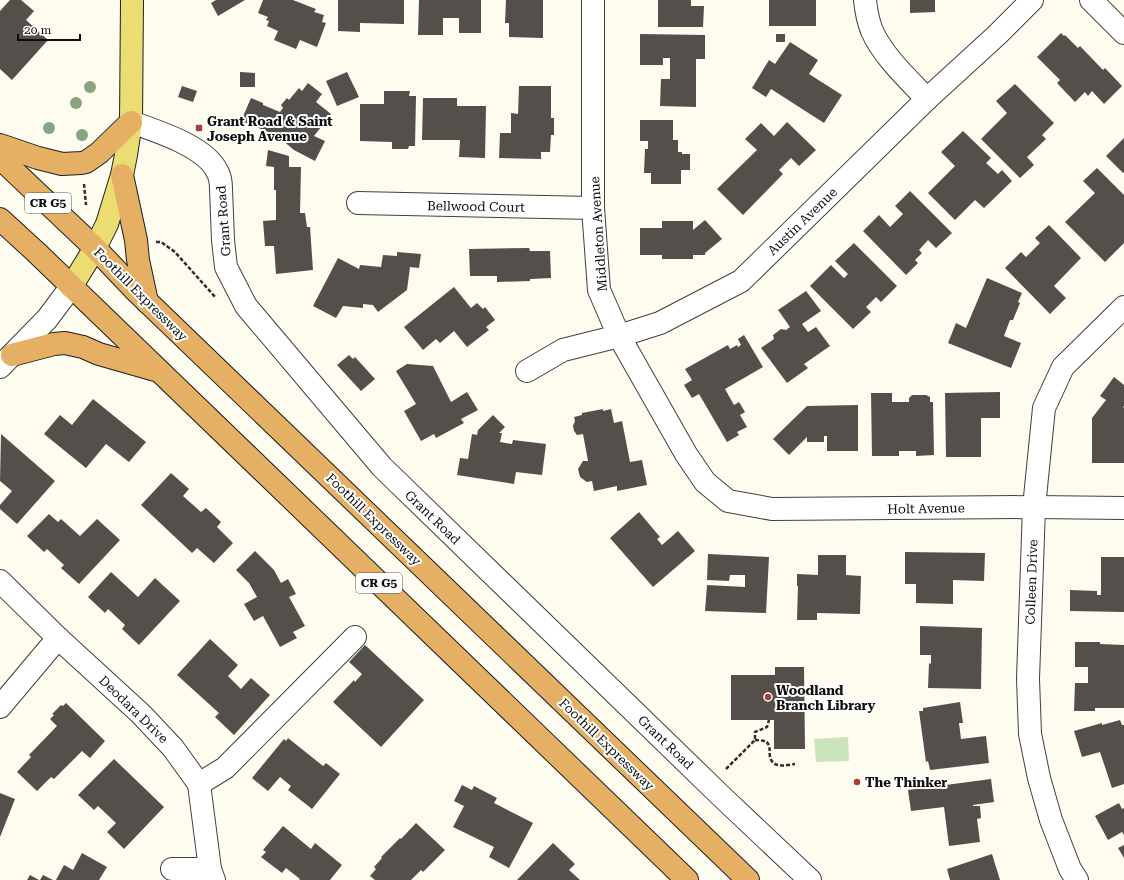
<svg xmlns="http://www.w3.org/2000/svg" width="1124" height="880" font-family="'Roboto Serif',serif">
  <rect width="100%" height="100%" fill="#fdfcee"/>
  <polygon fill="#cbe4bb" points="848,737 849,761 816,762 814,739"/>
  <g fill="#544f4a">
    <polygon points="10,0 21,0 34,11 26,20 48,40 12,80 0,69 0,11"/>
    <polygon points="216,0 245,0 218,16 211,3"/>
    <polygon points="263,0 293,0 316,9 314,12 324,15 322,22 326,23 317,47 300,40 296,49 274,40 278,31 267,26 269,21 266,20 268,17 258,13"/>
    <polygon points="338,0 404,0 404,24 360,23 360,32 338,31"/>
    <polygon points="419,0 481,0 481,33 459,33 459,18 443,18 443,35 418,35"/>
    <polygon points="506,0 543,0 543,38 509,37 509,23 505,23"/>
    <polygon points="658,0 691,0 691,6 704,6 703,27 658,27"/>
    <rect x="769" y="0" width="47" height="26"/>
    <polygon points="910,0 935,0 935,12 910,13"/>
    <polygon points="1061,33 1064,36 1065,35 1078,48 1080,46 1103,70 1105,68 1122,86 1104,104 1092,91 1088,96 1085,92 1075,102 1057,83 1060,80 1037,57"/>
    <polygon points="640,34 705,35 705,59 696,59 696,107 660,106 661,79 670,79 670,58 663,58 663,65 640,65"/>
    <rect x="776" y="34" width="9" height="8"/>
    <polygon points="790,42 818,60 809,74 842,95 824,123 771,89 766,97 752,88 769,60 775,64"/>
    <polygon points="240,72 255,73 255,87 240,87"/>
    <polygon points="347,72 359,97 337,106 326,81"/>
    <polygon points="308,83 322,94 316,102 331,114 314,136 325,141 315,161 294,150 276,135 241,121 251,98 263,103 263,105 280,112 283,108 281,105 287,98 289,100 299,88 302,91"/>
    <polygon points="1015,84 1054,123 1042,135 1046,139 1027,157 1034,165 1020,178 981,139 1007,113 996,101"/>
    <polygon points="182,86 197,91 193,102 178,97"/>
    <polygon points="519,86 551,86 551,118 554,118 554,135 551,135 550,152 541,152 541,159 499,158 500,133 511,133 511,113 518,114"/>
    <polygon points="384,91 410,91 409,96 416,96 415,146 409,146 408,149 392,149 392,142 360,141 360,104 384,104"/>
    <polygon points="423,98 457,98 457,106 486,106 485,158 459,157 460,140 422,140"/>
    <polygon points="640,120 673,120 673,140 678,140 678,152 682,152 682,154 690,154 690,170 681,170 681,184 651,184 651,173 644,173 645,149 648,149 648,141 640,141"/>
    <polygon points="787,122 816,150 799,166 791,158 779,170 783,174 743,215 717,189 757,150 745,139 761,123 774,136"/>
    <polygon points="963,131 991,158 986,163 998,174 1002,170 1012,181 984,208 975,200 955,220 928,193 955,166 941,152"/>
    <polygon points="1124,138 1124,172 1123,173 1106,156"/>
    <polygon points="268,150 289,156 289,167 301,167 300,213 305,213 307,227 310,227 313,270 276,274 274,246 265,246 263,221 276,220 276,190 274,190 274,167 266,166"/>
    <polygon points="1097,168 1124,195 1124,243 1105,262 1065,222 1095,193 1083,181"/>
    <polygon points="910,191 952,233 936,248 928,240 919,250 922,253 915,260 918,263 906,275 863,231 879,215 890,227 903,214 895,206"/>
    <polygon points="705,220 722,239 705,253 705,255 693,255 693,259 662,259 662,255 640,255 640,228 662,228 662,221 693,221 693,230"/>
    <polygon points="1049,225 1081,258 1054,286 1066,298 1050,314 1005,268 1021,252 1026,257 1040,243 1035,238"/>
    <polygon points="854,243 897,286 881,302 876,297 866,307 871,312 853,329 810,286 831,265 844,278 848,274 835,261"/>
    <polygon points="529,248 530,251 550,251 551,278 530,279 530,281 497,282 497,276 470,276 469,249"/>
    <polygon points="397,252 421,254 419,268 410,267 407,290 378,312 373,305 363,304 363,308 343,306 336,318 313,306 338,258 359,269 360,265 381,267 383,255 397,256"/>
    <polygon points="987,278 1022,293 1018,302 1020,303 1013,320 1010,320 1004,336 1021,343 1011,368 948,343 956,323 966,328"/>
    <polygon points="454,287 471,308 477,303 483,309 485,307 495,320 486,327 489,330 467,347 454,331 440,343 436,339 423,350 404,327"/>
    <polygon points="806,291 821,311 802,324 808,332 816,327 830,346 804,364 808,368 787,383 761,348 774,339 773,335 781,329 786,330 790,327 778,310"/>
    <polygon points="744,335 763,367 725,389 734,405 739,402 745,412 740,415 747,427 737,432 739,435 727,442 699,394 692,398 684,385 692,380 685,369 728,345 730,349 737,345 738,347 741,345 738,339"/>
    <polygon points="349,355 353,359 355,357 375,379 361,391 337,365"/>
    <polygon points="407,364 433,366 451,402 467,392 478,410 461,419 464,423 436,438 434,434 421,441 404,411 416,404 396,371"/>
    <polygon points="1114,377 1124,385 1124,406 1123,407 1124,408 1124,463 1092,463 1092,418 1106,400 1100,396"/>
    <polygon points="1000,392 1000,418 981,418 981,457 946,457 945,393"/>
    <polygon points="871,393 892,393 892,402 909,402 909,398 912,395 926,395 930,397 930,402 933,402 934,455 916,456 916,451 899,451 899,456 872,456"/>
    <polygon points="93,399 146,442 129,462 106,444 86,468 44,434 60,415 72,425"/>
    <polygon points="858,405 858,451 827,451 827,436 824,436 824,442 807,442 807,437 789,455 773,439 807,406"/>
    <polygon points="603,409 603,411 611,409 614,423 622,421 630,462 642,460 647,485 617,491 617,486 594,491 592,481 587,482 580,477 578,469 583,461 588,461 583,434 577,435 574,431 573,426 575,421 574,417 582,415 582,413"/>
    <polygon points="493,415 505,427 499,433 502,433 500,442 512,444 513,440 546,444 542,475 516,472 514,484 457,475 460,458 468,459 472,434 477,435 478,430"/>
    <polygon points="1,434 55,481 17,524 0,509 0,505 12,491 0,481"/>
    <polygon points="171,473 189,489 183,496 201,512 206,508 221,522 217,527 233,543 214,563 197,548 192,553 141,505"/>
    <polygon points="639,512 660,537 657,539 662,545 678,531 695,551 653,587 610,538"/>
    <polygon points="49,514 58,522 61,519 80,536 97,519 120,540 79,584 61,568 64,565 47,549 44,552 27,536"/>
    <polygon points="255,551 274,570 281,583 288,579 296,594 289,597 305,626 293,632 297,638 280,647 263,616 254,621 244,604 257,597 249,583 236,570"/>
    <polygon points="905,552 985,553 984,581 953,580 953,604 916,603 916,584 905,584"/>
    <polygon points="708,554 769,557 766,613 705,611 707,585 745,587 745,575 730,575 729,581 707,580"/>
    <polygon points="818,555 846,555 846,575 861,576 860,614 817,613 817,620 797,620 798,586 797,586 797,574 818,575"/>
    <polygon points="1101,557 1124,557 1124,612 1070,611 1070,590 1097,591 1097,595 1101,595"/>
    <polygon points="111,572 138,597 155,578 180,601 139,645 122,629 125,625 108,609 105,613 88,597"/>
    <polygon points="920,626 982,628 981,689 928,688 929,663 931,664 931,655 920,655"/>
    <polygon points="210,639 238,665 228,676 241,689 251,678 270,695 234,735 215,717 219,713 177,675"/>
    <polygon points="1075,642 1100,642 1100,644 1124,645 1124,708 1095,708 1095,711 1074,711 1075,683 1088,683 1088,667 1075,667"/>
    <polygon points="365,645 424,700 381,747 333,702 354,680 355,682 362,674 349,662"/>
    <polygon points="775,667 804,667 805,749 774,749 774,720 731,720 731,675 775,675"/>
    <polygon points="960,702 963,723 959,723 961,739 986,736 989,763 930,770 928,761 926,762 919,711 923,711 923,708"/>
    <polygon points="66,703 105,741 90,758 82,751 54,779 51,777 37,791 17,772 31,757 29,755 57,726 50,719 54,715 52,714 61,705 63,706"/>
    <polygon points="1120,720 1122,725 1124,725 1124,784 1112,788 1100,752 1082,757 1074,731 1102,723 1102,725"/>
    <polygon points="288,738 323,766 326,763 340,774 312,809 288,790 291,786 280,777 268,791 252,778 284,739 286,741"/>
    <polygon points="114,759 164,807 124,849 107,832 116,823 98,806 94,810 78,795"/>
    <polygon points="991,779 994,802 973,805 973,806 980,806 981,818 977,819 980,842 949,846 944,807 911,811 908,790"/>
    <polygon points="462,785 472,790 474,786 497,798 494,803 533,823 509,868 489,857 494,847 453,827 464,806 454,801"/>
    <polygon points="0,793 15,799 0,837"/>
    <polygon points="1119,803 1122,809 1124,808 1124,835 1122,832 1108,840 1095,816"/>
    <polygon points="416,823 445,850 423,872 421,870 411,880 375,880 370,876 376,869 374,867 382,858 381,857 400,838 401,839"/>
    <polygon points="283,826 311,849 315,843 342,865 330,880 299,880 300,879 286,868 282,873 261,857 266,852 263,850"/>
    <polygon points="553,843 575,864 569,870 580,880 517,880"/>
    <polygon points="1124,845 1124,858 1118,848"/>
    <polygon points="82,853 107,867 99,880 56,880 64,865 73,870"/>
    <polygon points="992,854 1000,880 950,880 947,869"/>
    <polygon points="30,875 39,880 27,880"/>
    <polygon points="43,875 53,880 40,880"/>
  </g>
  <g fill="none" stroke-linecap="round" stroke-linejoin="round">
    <defs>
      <g id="minor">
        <polyline points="593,0 593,208 599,290 619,336 686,454 705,482 728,501 772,509 1034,507 1124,508"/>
        <path d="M865,0C866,10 868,21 872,31C883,56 908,79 927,99"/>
        <polyline points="1091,0 1124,33"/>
        <path d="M131,122C156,131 205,146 217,171C220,176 221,183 221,189L223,240L226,267L246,306L382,467L720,795L810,880"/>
        <polyline points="358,203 593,208"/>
        <polyline points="0,367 47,319 71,287"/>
        <polyline points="527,371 563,350 619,336 660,323 741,281 927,99 997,35 1032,0"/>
        <polyline points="0,581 58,638 141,714 173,748 199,784 210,869 214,880"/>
        <polyline points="0,707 58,638"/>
        <polyline points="199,784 225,768 355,637"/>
        <polyline points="172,869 210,869"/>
        <polyline points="1077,880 1070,869 1051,820 1039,778 1030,734 1028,679 1034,507 1044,408 1063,367 1124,307"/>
      </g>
      <polyline id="major" points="71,287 95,248 107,224 122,175 126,155 131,122 132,0"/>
      <g id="highway">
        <polyline points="0,145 38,158 62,164 81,163 86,162 99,153 131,122"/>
        <polyline points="0,158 95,248 134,289 748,880"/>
        <polyline points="122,175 136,240 138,260 147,302"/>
        <polyline points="0,219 36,252 687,880"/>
        <polyline points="12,355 54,344 65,343 83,347 99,354 155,370"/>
      </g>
    </defs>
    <use href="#minor" stroke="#404040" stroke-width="24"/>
    <use href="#major" stroke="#1e1e1e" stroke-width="24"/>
    <use href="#highway" stroke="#1e1e1e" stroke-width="24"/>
    <g stroke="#2f2f2f" stroke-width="2.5" stroke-dasharray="4 2" stroke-linecap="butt">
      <polyline points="84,184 86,205"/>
      <polyline points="156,242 161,242 175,252 216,298"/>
      <path d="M755,740L766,741C771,747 769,750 770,757C773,769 786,765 795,764"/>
      <polyline points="726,769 755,740 755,732 767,727 769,720"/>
    </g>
    <use href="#minor" stroke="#fff" stroke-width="22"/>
    <use href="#major" stroke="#ebdd71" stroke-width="22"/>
    <use href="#highway" stroke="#e6b064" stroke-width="22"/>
  </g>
  <g fill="#88a57f">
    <circle cx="90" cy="87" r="6"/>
    <circle cx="76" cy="103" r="6"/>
    <circle cx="49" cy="128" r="6"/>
    <circle cx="82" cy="135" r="6"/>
  </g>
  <g fill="#af3c32" stroke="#fff" stroke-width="1.5">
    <rect x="195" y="124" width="8" height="8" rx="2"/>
    <circle cx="768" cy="697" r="4"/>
    <circle cx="857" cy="782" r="4"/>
  </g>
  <g text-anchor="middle" stroke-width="4" stroke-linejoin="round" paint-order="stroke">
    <g fill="#fff" stroke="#565656" stroke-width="1">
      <rect x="25" y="193" width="46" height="20" rx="3"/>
      <rect x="356" y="573" width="46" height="20" rx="3"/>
    </g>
    <g font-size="12" font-weight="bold" fill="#0d0d0d">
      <text x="48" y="207">CR G5</text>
      <text x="379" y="587">CR G5</text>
    </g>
    <g font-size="13" font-weight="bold" fill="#0d0d0d" stroke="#fff" text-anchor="start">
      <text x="207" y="126">Grant Road &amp; Saint<tspan x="207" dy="15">Joseph Avenue</tspan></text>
      <text x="776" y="695">Woodland<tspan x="776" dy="15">Branch Library</tspan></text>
      <text x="865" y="787">The Thinker</text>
    </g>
    <g font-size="13" fill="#0d0d0d" stroke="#fff">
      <text transform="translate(476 206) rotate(1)" y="5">Bellwood Court</text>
      <text transform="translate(223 221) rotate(-94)" y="5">Grant Road</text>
      <text transform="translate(802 221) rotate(-44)" y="5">Austin Avenue</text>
      <text transform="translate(598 234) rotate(-94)" y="5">Middleton Avenue</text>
      <text transform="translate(141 294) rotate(45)" y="5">Foothill Expressway</text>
      <text transform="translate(926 508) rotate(-1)" y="5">Holt Avenue</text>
      <text transform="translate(433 517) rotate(44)" y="5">Grant Road</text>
      <text transform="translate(374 519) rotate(44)" y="5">Foothill Expressway</text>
      <text transform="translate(1031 582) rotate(-88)" y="5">Colleen Drive</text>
      <text transform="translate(134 709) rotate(44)" y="5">Deodara Drive</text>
      <text transform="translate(666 742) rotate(44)" y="5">Grant Road</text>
      <text transform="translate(607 744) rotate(44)" y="5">Foothill Expressway</text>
    </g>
  </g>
  <path d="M18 34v6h62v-6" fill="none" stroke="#0d0d0d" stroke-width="2"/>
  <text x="24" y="34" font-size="12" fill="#0d0d0d" stroke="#ffffff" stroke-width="3" paint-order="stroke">20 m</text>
</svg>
